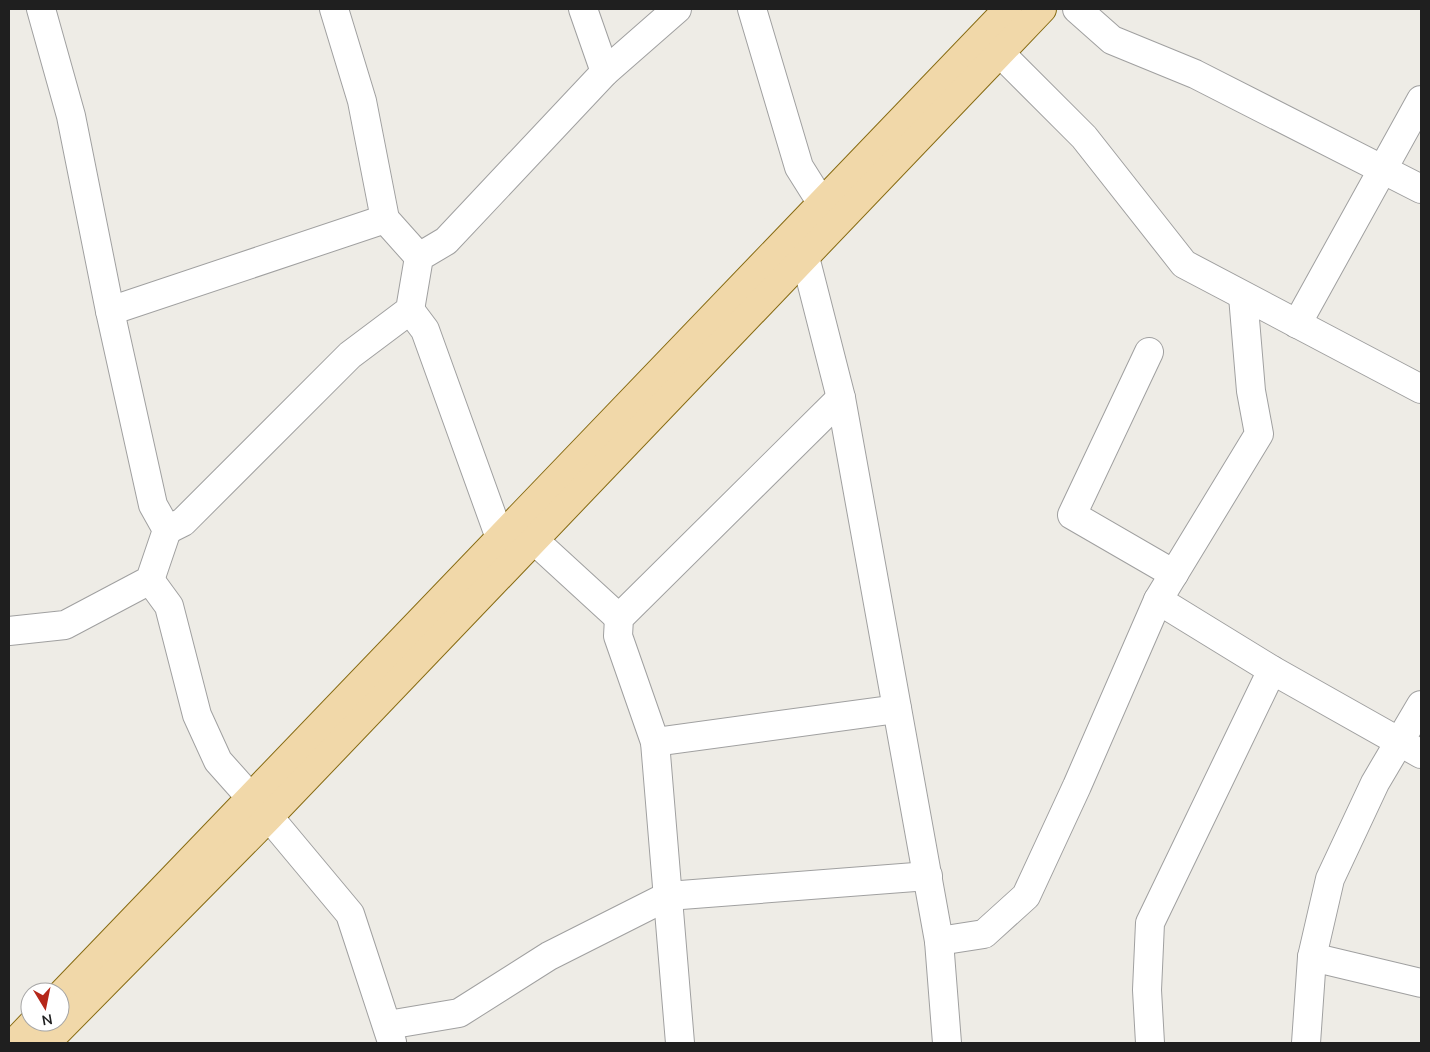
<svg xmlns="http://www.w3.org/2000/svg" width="1430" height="1052" font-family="Mulish,sans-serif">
  <rect width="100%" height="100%" fill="#eeece6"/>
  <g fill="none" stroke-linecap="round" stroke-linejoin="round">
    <defs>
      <g id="street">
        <polyline points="334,9 362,101 385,219 419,257"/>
        <polyline points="583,9 605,72"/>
        <polyline points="752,9 799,167 821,202"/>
        <polyline points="1077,9 1112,40 1195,74 1421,189"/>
        <polyline points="1000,53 1084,137 1184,264 1421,389"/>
        <polyline points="805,257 841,398 939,941 947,1043"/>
        <polyline points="1243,296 1251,391 1259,434 1158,600 1272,670 1421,754"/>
        <polyline points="410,310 425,330 500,538"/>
        <polyline points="110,311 385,219"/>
        <polyline points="1297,324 1421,100"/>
        <polyline points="1149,352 1072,515 1174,574"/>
        <polyline points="167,530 183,522 350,355 410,310 419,257 446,241 605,72 677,9"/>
        <polyline points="535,541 619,618"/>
        <polyline points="150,580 169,606 197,715 218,761 251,798"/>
        <polyline points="9,631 65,625 150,580 167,530 153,505 110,311 71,116 41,9"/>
        <polyline points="655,742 897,709"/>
        <polyline points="269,817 350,914 392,1042"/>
        <polyline points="939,941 984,934 1026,896 1077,786 1158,600"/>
        <polyline points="1312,957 1421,983"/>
        <polyline points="388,1025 459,1013 549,956 668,896 928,876"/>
        <polyline points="680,1043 655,742 618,636 619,618 841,398"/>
        <polyline points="1150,1043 1147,990 1150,923 1272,670"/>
        <polyline points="1306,1043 1312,957 1330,879 1375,783 1421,705"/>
      </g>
      <g id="primary">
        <polyline points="60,996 1008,9"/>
        <polyline points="14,1043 34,1022"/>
        <polyline points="46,1043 269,817 1042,9"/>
      </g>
    </defs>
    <use href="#street" stroke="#a0a0a0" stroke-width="30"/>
    <use href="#primary" stroke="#876b12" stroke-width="30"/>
    <use href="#street" stroke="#fff" stroke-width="28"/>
    <use href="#primary" stroke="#f1d8a9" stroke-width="28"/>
  </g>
  <rect width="1430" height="1052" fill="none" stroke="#1f1f1f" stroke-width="20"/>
  <g transform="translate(45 1007) rotate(170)"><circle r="24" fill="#ffffff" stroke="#a5a5a5"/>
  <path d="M0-4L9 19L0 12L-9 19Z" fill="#b52719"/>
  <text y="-8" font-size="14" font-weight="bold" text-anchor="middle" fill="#1f1f1f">N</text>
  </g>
</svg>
